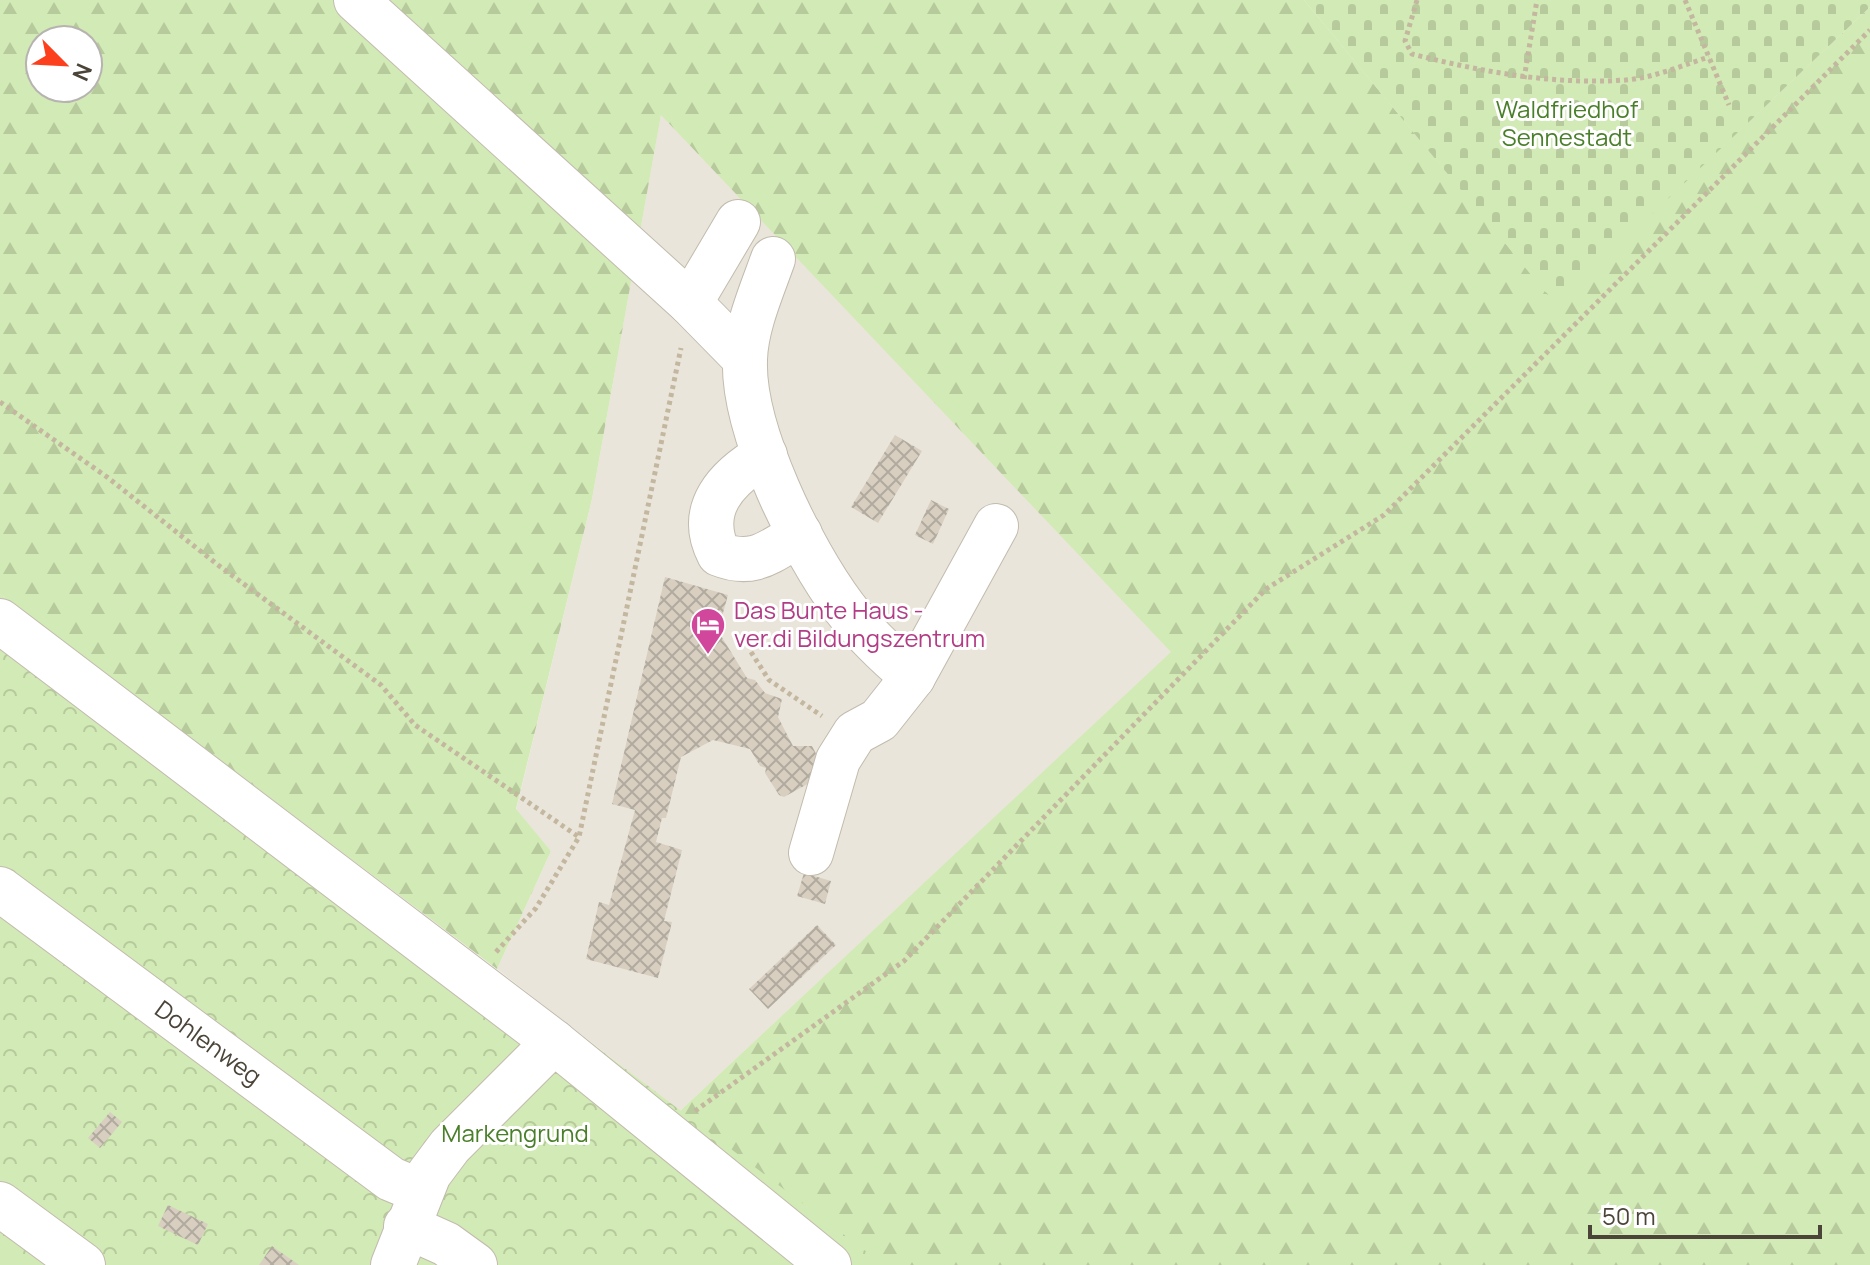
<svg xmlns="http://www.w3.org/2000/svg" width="1870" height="1265" font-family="Manrope,sans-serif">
  <defs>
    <pattern id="forest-firs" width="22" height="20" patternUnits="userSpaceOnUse" patternTransform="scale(2)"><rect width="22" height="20" fill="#d2eab5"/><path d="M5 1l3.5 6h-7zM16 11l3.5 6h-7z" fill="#b6ca9c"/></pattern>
    <pattern id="cemetery-stones" width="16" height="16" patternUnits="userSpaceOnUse" patternTransform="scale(2)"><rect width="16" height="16" fill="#d2eab5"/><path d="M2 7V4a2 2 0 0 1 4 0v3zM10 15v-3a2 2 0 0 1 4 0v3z" fill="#b6ca9c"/></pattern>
    <pattern id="park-crowns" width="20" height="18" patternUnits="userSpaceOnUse" patternTransform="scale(2)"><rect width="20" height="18" fill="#d2eab5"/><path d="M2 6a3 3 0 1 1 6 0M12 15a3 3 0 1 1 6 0" fill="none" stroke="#b6ca9c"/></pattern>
    <pattern id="building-cross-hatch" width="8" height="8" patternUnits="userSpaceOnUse" patternTransform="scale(2)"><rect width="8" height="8" fill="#d8cfc1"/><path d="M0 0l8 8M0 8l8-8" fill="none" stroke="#b1aa9e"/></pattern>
  </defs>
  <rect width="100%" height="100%" fill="#f6f3ec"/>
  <polygon fill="#eae5da" points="661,114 1172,652 680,1111 497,969 551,851 516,810 592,499"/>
  <path fill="url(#forest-firs)" fill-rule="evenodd" d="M0,0H1304L1556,304L1870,7V1265H863L680,1111L1171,652L661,115L592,499L516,809L551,851L497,969L0,594ZM40,40H88V88H40Z"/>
  <polygon fill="url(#cemetery-stones)" points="1304,0 1870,0 1870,7 1556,305"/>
  <polygon fill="url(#park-crowns)" points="0,594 884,1265 0,1265"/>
  <g fill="url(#building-cross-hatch)">
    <polygon points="895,435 922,451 878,523 851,507"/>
    <polygon points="931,500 949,509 933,544 915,535"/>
    <polygon points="665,577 728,595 718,631 747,678 755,680 765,693 782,699 778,717 793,746 812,746 824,769 822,776 784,797 779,795 765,773 766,768 760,766 750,749 713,740 681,757 666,818 662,818 656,842 682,850 664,921 672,922 658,978 586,959 599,902 609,905 635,810 612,804"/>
    <polygon points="804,873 831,881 825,904 797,896"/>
    <polygon points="817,925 836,945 768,1009 749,989"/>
    <polygon points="110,1112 122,1122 100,1148 88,1138"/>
    <polygon points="168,1205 208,1224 198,1245 158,1226"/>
    <polygon points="272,1246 299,1265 259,1265"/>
  </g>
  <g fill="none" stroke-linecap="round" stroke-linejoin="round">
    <defs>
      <g id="minor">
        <polyline points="356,0 690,303 745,359"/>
        <path d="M773,259C762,290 746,326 745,359C742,430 802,551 844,607C863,632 888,656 913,677"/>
        <polyline points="690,303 738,222"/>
        <path d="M765,455C727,477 696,509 719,554C754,568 770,551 800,534"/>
        <polyline points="0,621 554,1042 829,1265"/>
        <polyline points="811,853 838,760 855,733 879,720 913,677 996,526"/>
        <polyline points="0,889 391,1179 420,1191"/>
        <polyline points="0,1204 83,1265"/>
        <polyline points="406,1226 446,1244 475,1265"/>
        <polyline points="393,1265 429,1174 450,1146 554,1042"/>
      </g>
    </defs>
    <use href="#minor" stroke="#c2bbae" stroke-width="46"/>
    <g stroke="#c4b79f" stroke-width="5" stroke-dasharray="4 4" stroke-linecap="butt">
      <path d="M1417,0L1405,41L1412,54C1483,72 1553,85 1626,80C1653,78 1683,65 1709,57"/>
      <polyline points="1685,0 1729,105"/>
      <polyline points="1524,79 1537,0"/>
      <polyline points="0,402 107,477 218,565 381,685 415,725 579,837"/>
      <polyline points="751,652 769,680 822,716"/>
      <polyline points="496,952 536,908 579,837 681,348"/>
      <polyline points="695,1111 904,961 1266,589 1384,515 1870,30"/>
    </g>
    <use href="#minor" stroke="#fff" stroke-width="44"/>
  </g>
  <defs>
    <symbol id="hotel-pin" viewBox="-11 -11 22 30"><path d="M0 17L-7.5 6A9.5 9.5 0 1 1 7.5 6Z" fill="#d1479c" stroke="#fff"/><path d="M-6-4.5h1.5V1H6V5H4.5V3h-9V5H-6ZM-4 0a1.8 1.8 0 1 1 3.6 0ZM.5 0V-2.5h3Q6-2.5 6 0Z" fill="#fff"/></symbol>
  </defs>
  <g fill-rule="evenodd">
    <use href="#hotel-pin" x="688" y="605" width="40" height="54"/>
  </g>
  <g text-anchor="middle" stroke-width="6" stroke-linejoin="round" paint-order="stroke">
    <g font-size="24" fill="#4a7f2a" stroke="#fff">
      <text x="1567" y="118">Waldfriedhof<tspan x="1567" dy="28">Sennestadt</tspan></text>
      <text x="515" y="1142">Markengrund</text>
    </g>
    <g font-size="24" fill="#b23c85" stroke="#fff" text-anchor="start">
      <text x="734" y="619">Das Bunte Haus -<tspan x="734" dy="28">ver.di Bildungszentrum</tspan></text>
    </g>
    <g font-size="24" fill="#4b4439" stroke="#fff">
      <text transform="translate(208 1043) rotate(36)" y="8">Dohlenweg</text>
    </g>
  </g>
  <g transform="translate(64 64) rotate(114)"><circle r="38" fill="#ffffff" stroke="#b7b4b0" stroke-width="2"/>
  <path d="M0-6L14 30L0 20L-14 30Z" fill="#fc3f1d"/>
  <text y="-12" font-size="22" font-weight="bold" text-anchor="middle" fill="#4b4439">N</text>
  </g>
  <path d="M1590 1225v12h230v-12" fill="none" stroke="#4b4439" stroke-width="4"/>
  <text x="1602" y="1225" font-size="24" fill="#4b4439" stroke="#ffffff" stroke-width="6" paint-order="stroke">50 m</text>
</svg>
